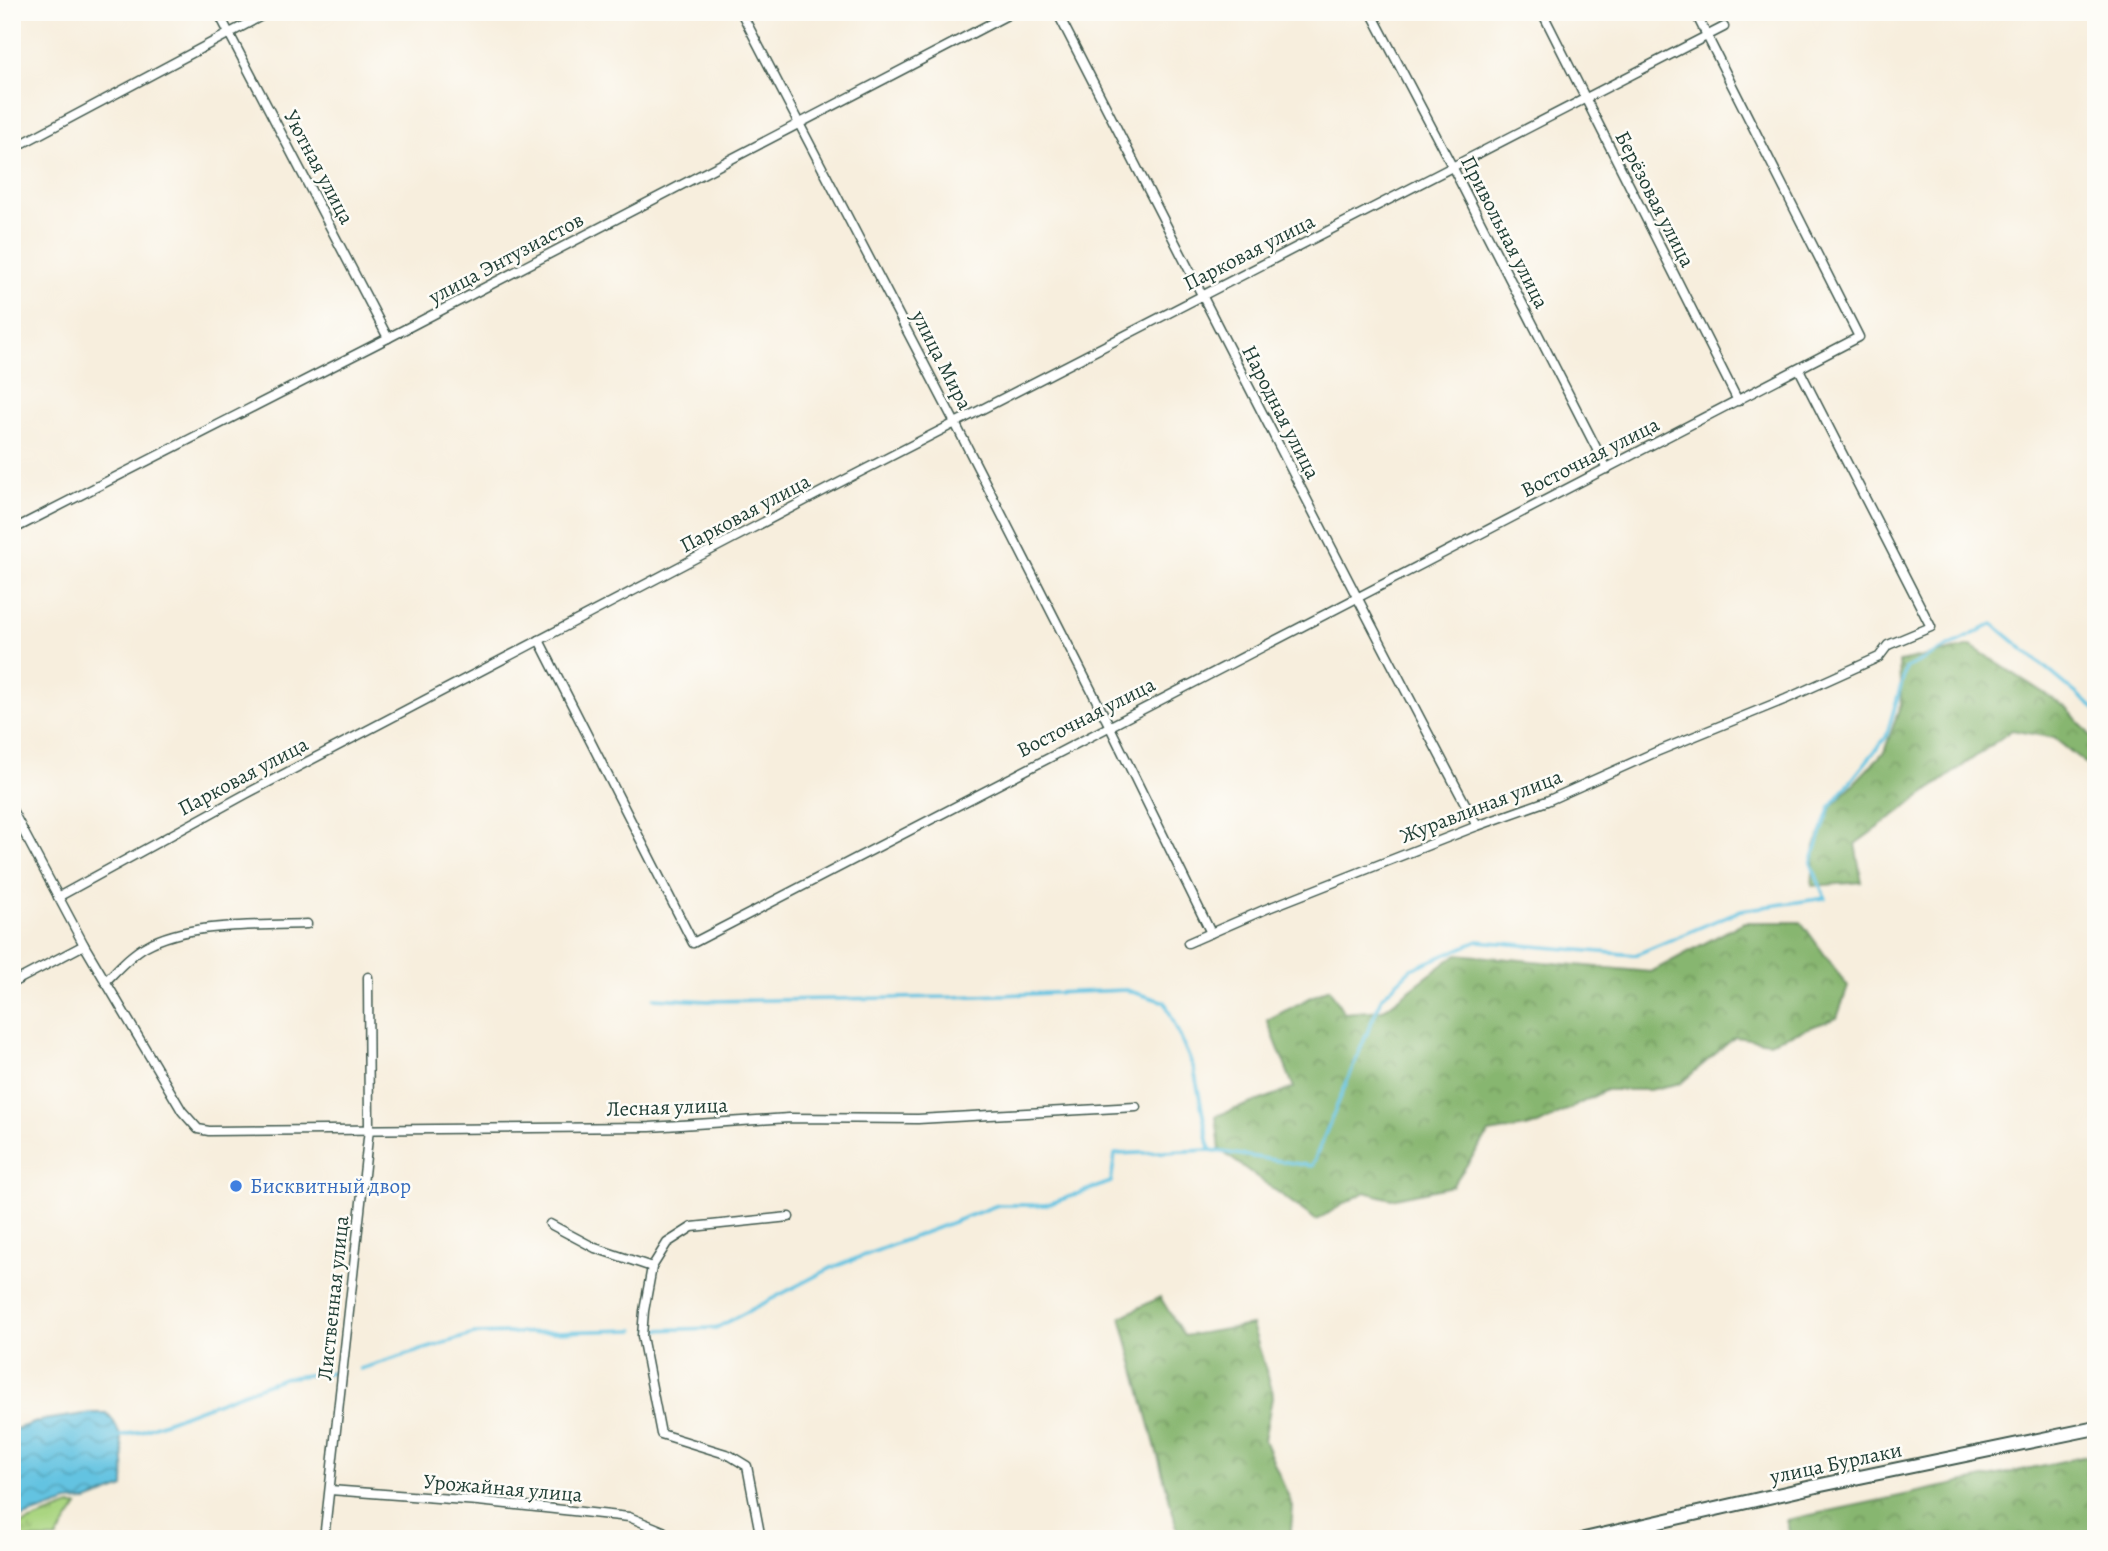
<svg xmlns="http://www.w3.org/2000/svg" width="2108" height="1551" font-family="Alegreya,serif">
  <defs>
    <pattern id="grass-tufts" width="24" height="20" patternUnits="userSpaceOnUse" patternTransform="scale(1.75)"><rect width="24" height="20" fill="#aad581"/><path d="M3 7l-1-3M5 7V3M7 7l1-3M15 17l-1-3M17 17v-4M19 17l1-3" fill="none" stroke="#8aae6a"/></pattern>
    <pattern id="forest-crowns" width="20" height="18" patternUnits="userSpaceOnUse" patternTransform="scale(1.75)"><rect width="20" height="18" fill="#87b66f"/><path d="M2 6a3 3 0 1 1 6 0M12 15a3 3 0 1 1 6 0" fill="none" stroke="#6e955c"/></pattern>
    <pattern id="water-waves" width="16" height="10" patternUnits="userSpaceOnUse" patternTransform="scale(1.75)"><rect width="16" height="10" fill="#63c3e1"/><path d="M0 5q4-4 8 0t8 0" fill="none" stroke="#51a0b7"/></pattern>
  </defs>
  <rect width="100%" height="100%" fill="#fdfcf7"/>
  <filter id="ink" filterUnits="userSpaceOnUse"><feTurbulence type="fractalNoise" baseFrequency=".0143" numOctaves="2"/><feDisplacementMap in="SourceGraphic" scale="14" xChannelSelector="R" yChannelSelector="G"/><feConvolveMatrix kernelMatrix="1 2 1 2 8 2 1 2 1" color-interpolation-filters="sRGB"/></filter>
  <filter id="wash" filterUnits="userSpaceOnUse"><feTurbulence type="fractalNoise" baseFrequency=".00686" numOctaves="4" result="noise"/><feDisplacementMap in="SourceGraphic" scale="28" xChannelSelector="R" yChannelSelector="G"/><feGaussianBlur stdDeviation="1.57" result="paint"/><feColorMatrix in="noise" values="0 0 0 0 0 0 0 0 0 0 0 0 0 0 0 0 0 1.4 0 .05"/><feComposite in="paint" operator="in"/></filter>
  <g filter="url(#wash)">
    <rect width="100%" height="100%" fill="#f7eedd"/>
    <polygon fill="url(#grass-tufts)" stroke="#64895a" stroke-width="2" points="70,1506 78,1506 56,1539 12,1539 12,1528"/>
    <g fill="url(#forest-crowns)" stroke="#537a52" stroke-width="2">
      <polygon points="1971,646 2067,708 2096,742 2096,772 2054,738 2012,730 1855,844 1862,882 1812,886 1815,846 1833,805 1884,752 1901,704 1899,662"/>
      <polygon points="1744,922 1801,922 1848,987 1837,1018 1769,1042 1735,1037 1681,1083 1649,1090 1606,1090 1538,1125 1489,1133 1452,1186 1391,1199 1365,1192 1316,1220 1220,1150 1216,1116 1294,1088 1267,1020 1329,988 1344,1013 1383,1010 1457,954 1651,972"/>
      <polygon points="1160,1297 1184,1336 1252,1325 1273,1393 1264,1440 1293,1507 1290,1539 1180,1539 1121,1317"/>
      <polygon points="2096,1454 2096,1539 1790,1539 1787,1520"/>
    </g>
    <path fill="url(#water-waves)" stroke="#41808a" stroke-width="2" d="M92,1413H107C125,1431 125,1463 124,1487L87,1501L68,1502L12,1521V1430L43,1420Z"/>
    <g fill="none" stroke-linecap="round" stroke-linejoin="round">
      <g stroke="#63c3e1" stroke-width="3.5">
        <polyline points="654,998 708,1001 951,997 1126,990 1165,1002 1194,1069 1210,1150"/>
        <polyline points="651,1330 716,1328 831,1268 998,1205 1046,1205 1111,1182 1115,1154 1210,1150 1312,1166 1382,997 1411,969 1478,941 1635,955 1741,910 1825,898 1811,863 1831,806 1886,737 1906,668 1993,624 2096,710"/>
        <polyline points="360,1369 474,1334 634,1330"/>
        <polyline points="116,1437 141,1431 283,1378 334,1372"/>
      </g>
    </g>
  </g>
  <g filter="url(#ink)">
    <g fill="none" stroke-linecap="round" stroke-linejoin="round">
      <defs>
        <g id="street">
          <polyline points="218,12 388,338"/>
          <polyline points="741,12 955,423 1109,725 1211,933"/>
          <path d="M1057,12C1197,283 1333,556 1477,826"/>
          <polyline points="1371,12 1453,168 1607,469"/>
          <polyline points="1542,12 1738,401"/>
          <polyline points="12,149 269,12"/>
          <polyline points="12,530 388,338 1013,12"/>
          <polyline points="539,640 693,943 1859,337 1695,12"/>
          <polyline points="12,810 84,945 182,1111 198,1129 209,1131 650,1127 789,1118 918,1119 1136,1107"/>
          <polyline points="58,897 246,794 827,489 1724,27"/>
          <polyline points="1188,943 1266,909 1477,826 1547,801 1656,752 1786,699 1879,657 1888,645 1931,627 1799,369"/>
          <path d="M105,982C117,970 131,954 146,946C189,922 258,926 307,924"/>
          <polyline points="12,983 84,945"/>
          <polyline points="550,1224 595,1248 652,1267"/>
          <polyline points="330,1490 478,1501 629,1517 663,1531 663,1539"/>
          <polyline points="324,1539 369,1129 368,977"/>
          <polyline points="761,1539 747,1466 729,1455 661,1434 642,1336 644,1311 652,1267 667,1243 692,1227 789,1217"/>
        </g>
        <polyline id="secondary" points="1584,1539 1821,1485 2096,1428"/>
      </defs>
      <use href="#street" stroke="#3f584d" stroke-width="11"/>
      <use href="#secondary" stroke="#3f584d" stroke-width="16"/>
      <use href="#street" stroke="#fff" stroke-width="8"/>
      <use href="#secondary" stroke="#fff" stroke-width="12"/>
    </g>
  </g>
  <circle fill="#3f7fe0" stroke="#fdfcf7" stroke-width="2.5" cx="236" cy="1186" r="7"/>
  <g text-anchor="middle" stroke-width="5" stroke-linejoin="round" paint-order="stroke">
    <g font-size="21" fill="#1f3d34" stroke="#fdfcf7">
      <text transform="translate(319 167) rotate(62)" y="7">Уютная улица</text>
      <text transform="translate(1655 199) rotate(63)" y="7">Берёзовая улица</text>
      <text transform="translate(1505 232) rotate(63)" y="7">Привольная улица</text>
      <text transform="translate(1249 252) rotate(-27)" y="7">Парковая улица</text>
      <text transform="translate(506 258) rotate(-28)" y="7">улица Энтузиастов</text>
      <text transform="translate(942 360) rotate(63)" y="7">улица Мира</text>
      <text transform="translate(1281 412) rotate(63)" y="7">Народная улица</text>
      <text transform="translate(1590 457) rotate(-27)" y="7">Восточная улица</text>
      <text transform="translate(745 513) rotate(-28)" y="7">Парковая улица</text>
      <text transform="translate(1086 717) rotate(-27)" y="7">Восточная улица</text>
      <text transform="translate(243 776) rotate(-28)" y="7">Парковая улица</text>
      <text transform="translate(1481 806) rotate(-21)" y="7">Журавлиная улица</text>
      <text transform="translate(667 1107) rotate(-2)" y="7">Лесная улица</text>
      <text transform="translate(333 1298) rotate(-84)" y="7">Лиственная улица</text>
      <text transform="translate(1836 1463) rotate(-12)" y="7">улица Бурлаки</text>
      <text transform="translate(503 1488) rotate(5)" y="7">Урожайная улица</text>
    </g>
    <g font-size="21" fill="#366cbe" stroke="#fdfcf7" text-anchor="start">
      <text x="250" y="1193">Бисквитный двор</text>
    </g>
  </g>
  <rect width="2108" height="1551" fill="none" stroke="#fdfcf7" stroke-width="42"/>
</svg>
